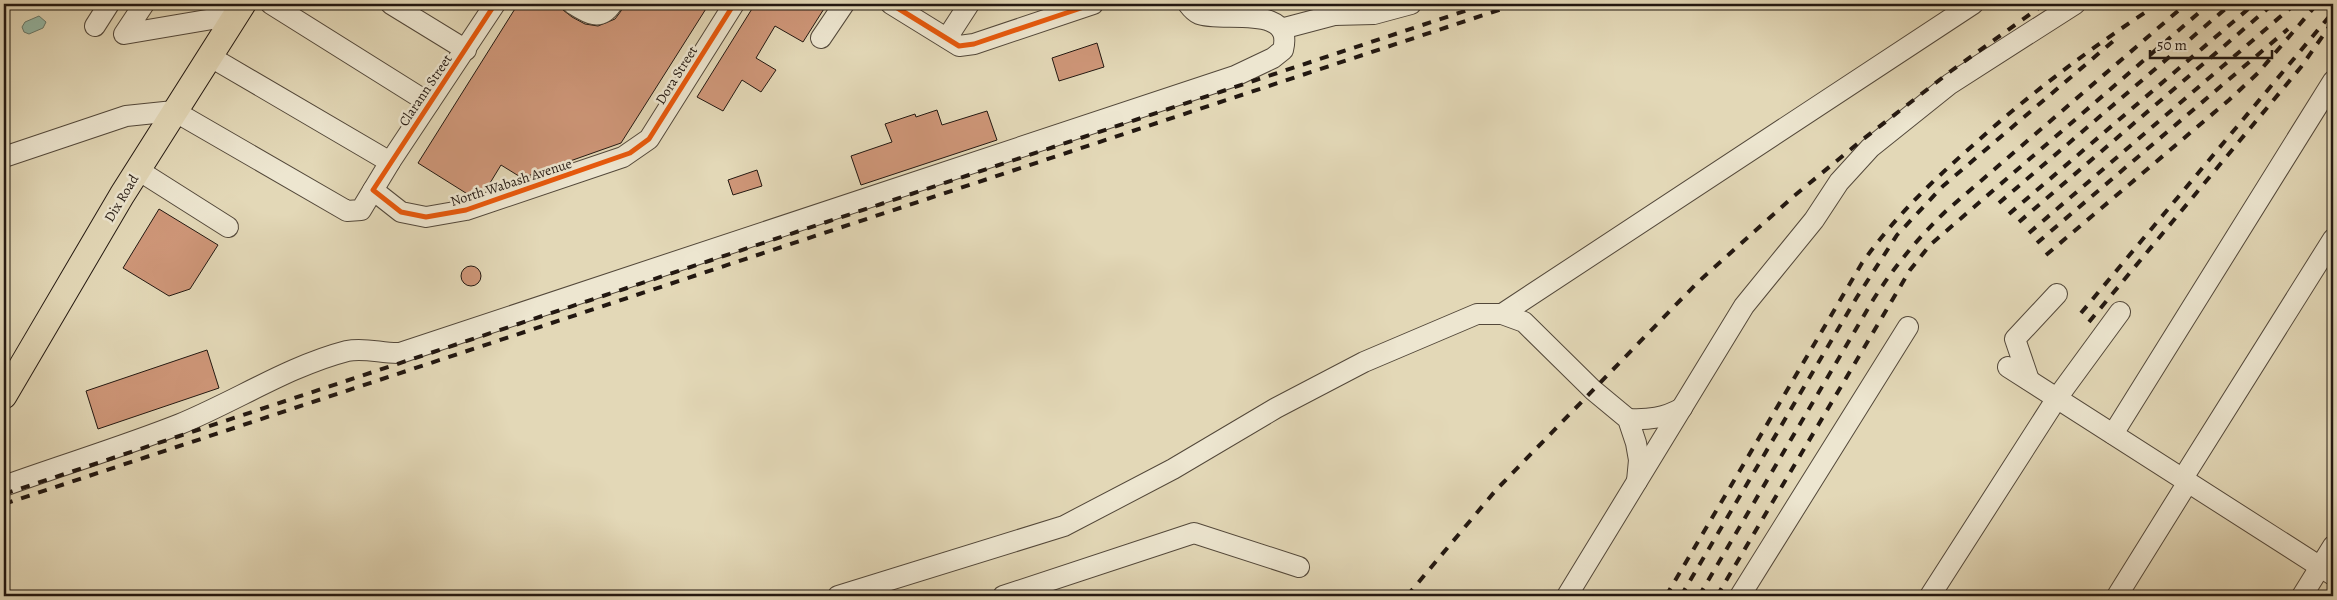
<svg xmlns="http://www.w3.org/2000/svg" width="2337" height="600" font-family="Alegreya,serif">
  <rect width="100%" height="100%" fill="#e3d8b7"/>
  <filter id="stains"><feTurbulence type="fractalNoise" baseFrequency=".004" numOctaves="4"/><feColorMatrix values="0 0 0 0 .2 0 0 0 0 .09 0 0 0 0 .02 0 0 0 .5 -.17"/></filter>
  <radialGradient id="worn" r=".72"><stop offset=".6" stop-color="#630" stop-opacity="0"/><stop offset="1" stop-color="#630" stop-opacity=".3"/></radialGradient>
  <polygon fill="#96bba9" stroke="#687a6c" points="39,16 46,22 43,28 29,34 24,32 22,27 25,22"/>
  <g fill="#ce9678" stroke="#231811">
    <polygon points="518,4 561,4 563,10 572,17 585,24 598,26 615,19 621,11 624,4 709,4 621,143 522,178 501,165 487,188 469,195 418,163"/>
    <polygon points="755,4 827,4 803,42 775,26 756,58 776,70 761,92 742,80 723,111 697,97"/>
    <polygon points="1097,43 1104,67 1059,81 1052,58"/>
    <polygon points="937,110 942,125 987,111 997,140 861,185 851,156 892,142 885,124 915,114 916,117"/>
    <polygon points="757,170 762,186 733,195 728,180"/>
    <polygon points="159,209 218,245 190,289 169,296 123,268"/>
    <circle cx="471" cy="276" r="10"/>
    <polygon points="207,350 219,388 98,429 86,391"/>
  </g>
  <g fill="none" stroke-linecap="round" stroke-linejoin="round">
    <defs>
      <g id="minor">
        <polyline points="144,4 124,34 236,15"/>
        <polyline points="271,4 429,103"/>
        <polyline points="391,4 466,50"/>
        <path d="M573,4C587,13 600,22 612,4"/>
        <polyline points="891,4 959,46 974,44 1093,4"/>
        <polyline points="1334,15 1374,14 1411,4"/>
        <polyline points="95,26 109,4"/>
        <polyline points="1281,29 1334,15 1343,7"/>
        <polyline points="821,38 844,4"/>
        <polyline points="947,38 969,4"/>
        <polyline points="209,56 390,162"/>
        <polyline points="4,157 126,116 174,111 347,211 361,210 390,162 495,4"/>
        <polyline points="138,170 228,227"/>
        <polyline points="373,190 401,212 426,217 466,210 623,157 649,139 734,4"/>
        <polyline points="1502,314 1973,4"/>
        <polyline points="2008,367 2333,575"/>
        <polyline points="2029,380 2015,339 2057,294"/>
        <path d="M1628,419C1649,420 1664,418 1682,408"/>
        <polyline points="2113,434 2333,81"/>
        <polyline points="2183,478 2333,239"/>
        <path d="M4,486C62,465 122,447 180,424C236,401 289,366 347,351C365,347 383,354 400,353L1235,76L1273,58L1283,50C1295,3 1222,23 1199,14C1194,12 1191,8 1188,4"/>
        <polyline points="838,596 1064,526 1173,469 1276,408 1364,362 1477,314 1502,314 1524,322 1593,390 1628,419 1636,443 1639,460 1637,481"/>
        <polyline points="1003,596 1194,533 1299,567"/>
        <polyline points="1567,596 1744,306 1814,220 1839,182 1870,148 1950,84 2075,4"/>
        <polyline points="1740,596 1908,327"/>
        <polyline points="1930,596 2057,398 2120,312"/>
        <polyline points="2117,596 2188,482"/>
        <polyline points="2302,596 2333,546"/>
      </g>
      <polyline id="major" points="4,396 122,195 243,4"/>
    </defs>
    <use href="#minor" stroke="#53483a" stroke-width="22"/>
    <use href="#major" stroke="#231811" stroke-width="27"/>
    <use href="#minor" stroke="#ede6d0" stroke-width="20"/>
    <use href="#major" stroke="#e3d8b7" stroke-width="25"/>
    <g stroke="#231811" stroke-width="4" stroke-dasharray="9 9" stroke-linecap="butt">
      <polyline points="1999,203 2231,4"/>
      <polyline points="2009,214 2254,4"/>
      <polyline points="2019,222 2273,4"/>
      <polyline points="2029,233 2295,4"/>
      <polyline points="2037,243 2288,29"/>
      <polyline points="2046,255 2229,100 2258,73 2317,4"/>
      <polyline points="2081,313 2333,12"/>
      <polyline points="2089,322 2301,67 2329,27"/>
      <polyline points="4,494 1486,4"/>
      <polyline points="4,504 1517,4"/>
      <polyline points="1407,596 1496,490 1697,283 1794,196 1862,140 1951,71 2044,4"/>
      <path d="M1666,596L1862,263C1895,217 1929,184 1971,147C2029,94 2092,47 2158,4"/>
      <polyline points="1681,596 1857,297 1897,235 1943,186 2118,37"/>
      <path d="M1699,596L1873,300C1894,267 1917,239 1946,211L2186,4"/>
      <polyline points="1717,596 1910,270 1930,245 2209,4"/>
    </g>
    <defs>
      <g id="cycleway">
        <polyline points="495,4 373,190 401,212 426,217 466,210 630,153 649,139 734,4"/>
        <polyline points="891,4 959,46 974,44 1093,4"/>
      </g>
    </defs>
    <use href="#cycleway" stroke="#ede6d0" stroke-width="8"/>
    <use href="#cycleway" stroke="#e8590c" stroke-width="5"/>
  </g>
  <g text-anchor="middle" stroke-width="5" stroke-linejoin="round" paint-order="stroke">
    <g font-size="14" fill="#231811" stroke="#ede6d0">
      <text transform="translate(676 75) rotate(-58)" y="5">Dora Street</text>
      <text transform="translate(425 90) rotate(-56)" y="5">Clarann Street</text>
      <text transform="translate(511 182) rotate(-18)" y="5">North Wabash Avenue</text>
      <text transform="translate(121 198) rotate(-59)" y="5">Dix Road</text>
    </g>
  </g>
  <rect width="2337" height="600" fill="none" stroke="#e3d8b7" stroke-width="20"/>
  <rect x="5" y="5" width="2327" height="590" fill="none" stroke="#231811" stroke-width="2.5"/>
  <rect x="10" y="10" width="2317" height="580" fill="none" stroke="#231811"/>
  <path d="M2150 50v8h122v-8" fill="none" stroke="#231811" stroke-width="2.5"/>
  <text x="2157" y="50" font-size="15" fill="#231811" stroke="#ede6d0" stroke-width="4" paint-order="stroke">50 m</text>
  <rect width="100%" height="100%" filter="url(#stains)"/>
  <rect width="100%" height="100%" fill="url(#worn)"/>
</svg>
